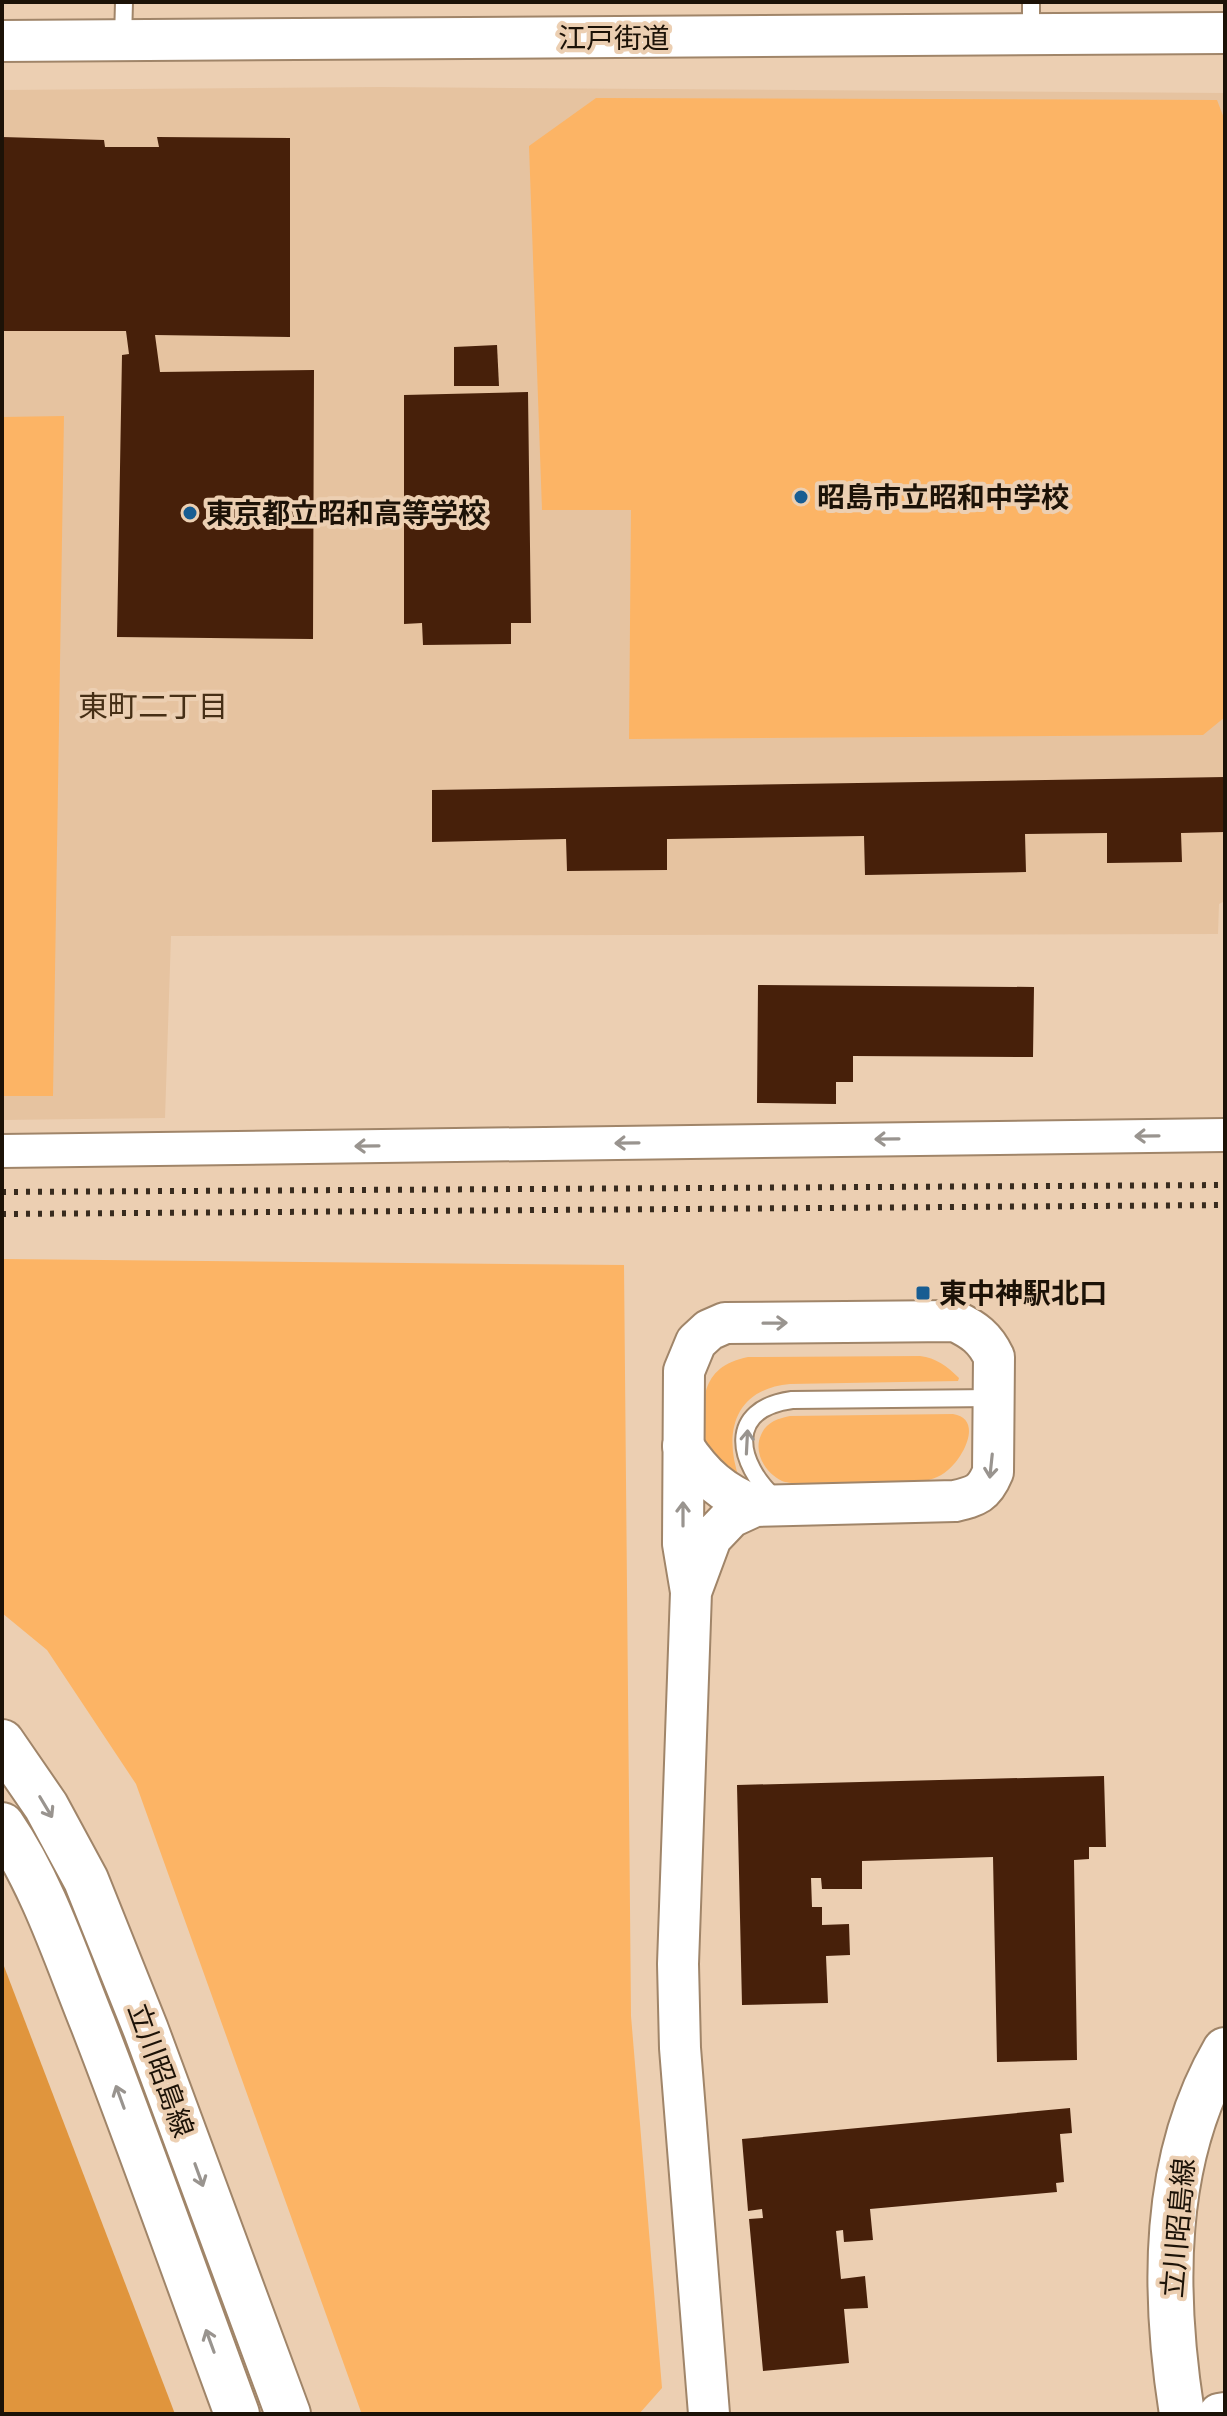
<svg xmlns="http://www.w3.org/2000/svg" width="1227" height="2416" font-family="'Roboto Condensed','Noto Sans JP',sans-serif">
  <rect width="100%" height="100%" fill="#eccfb2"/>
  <polygon fill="#e6c3a0" points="380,87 1225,93 1225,901 1219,904 1218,934 171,936 165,1118 2,1120 2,90"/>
  <g fill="#fcb465">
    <polygon points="596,98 1217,100 1225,121 1225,717 1203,735 629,739 631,510 542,510 529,146"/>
    <polygon points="64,416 53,1096 2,1096 2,417"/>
    <polygon points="2,1259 624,1265 631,2016 662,2388 639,2414 364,2414 361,2412 136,1784 47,1650 2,1613"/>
    <path d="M920,1356C936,1358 947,1366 959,1378L958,1381L790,1384C735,1389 723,1432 739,1478L735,1480L702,1444C703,1403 698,1367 748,1357Z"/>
    <path d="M953,1414C984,1419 963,1458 948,1470C939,1478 930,1480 918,1482C894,1483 799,1488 782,1481C767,1474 756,1457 759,1441C763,1424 775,1419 790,1416Z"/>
  </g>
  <polygon fill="#e0953d" points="2,1961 175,2414 2,2414"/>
  <g fill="#47200a">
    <polygon points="2,137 104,140 105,147 159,147 157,137 290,138 290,337 155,335 160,372 314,370 313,639 117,637 122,355 129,354 126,331 2,331"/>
    <polygon points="497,345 499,386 454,386 454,347"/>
    <polygon points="528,392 531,623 511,623 511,644 423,645 422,623 404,624 404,395"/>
    <polygon points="1225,777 1225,832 1181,833 1182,862 1107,863 1107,833 1025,834 1026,872 865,875 864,836 667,839 667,870 567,871 566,839 432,842 432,790"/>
    <polygon points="758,985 1034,987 1033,1057 853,1056 853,1082 836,1082 836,1104 757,1103"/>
    <polygon points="1104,1776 1106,1847 1089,1847 1089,1859 1074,1860 1077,2060 997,2062 993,1857 862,1861 862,1889 822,1889 821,1878 811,1878 812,1907 822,1907 822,1925 849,1924 850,1955 826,1956 828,2003 742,2005 737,1785"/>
    <polygon points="1070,2108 1072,2133 1060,2134 1064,2182 1056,2183 1057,2192 870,2209 873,2240 844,2242 843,2230 836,2231 841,2279 865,2276 868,2308 844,2309 849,2363 763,2371 749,2219 763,2218 762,2209 748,2211 742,2139"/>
  </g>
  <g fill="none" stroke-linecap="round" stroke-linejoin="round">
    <defs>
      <g id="service">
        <polyline points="1031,34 1031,2"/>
        <polyline points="123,40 124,2"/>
        <path d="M776,1499C736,1463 726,1409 792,1400L993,1398"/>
      </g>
      <polyline id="minor" points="2,1151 1225,1135"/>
      <g id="tertiary">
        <polyline points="2,41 1225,33"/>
        <path d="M683,1446C703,1476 722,1493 755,1506"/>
        <path d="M691,1592L711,1538L731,1517L755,1506L955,1501C976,1496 984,1494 993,1472L994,1357C985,1338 974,1330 955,1321L725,1323L709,1330L696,1342L684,1371L683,1544L691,1592L678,1964L680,2048L709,2414"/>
        <polyline points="1219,2414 1225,2413"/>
      </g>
      <g id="secondary">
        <polyline points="2,1742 46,1806 86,1880 146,2030 288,2414"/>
        <path d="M2,1825C43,1885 66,1957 93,2024C143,2153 189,2284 237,2414"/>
        <path d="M1182,2414C1163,2293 1161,2159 1225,2050"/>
      </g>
    </defs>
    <use href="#service" stroke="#a08569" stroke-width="20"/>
    <use href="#minor" stroke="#a08569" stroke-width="36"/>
    <use href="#tertiary" stroke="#a08569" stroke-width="44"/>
    <use href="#secondary" stroke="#a08569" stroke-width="48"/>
    <use href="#service" stroke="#fff" stroke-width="16"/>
    <use href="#minor" stroke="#fff" stroke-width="32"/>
    <use href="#tertiary" stroke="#fff" stroke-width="40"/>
    <use href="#secondary" stroke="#fff" stroke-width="44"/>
    <g stroke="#382b1e" stroke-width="6" stroke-dasharray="4 8" stroke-linecap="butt">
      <polyline points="2,1192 1225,1185"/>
      <polyline points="2,1214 1225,1205"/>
    </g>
  </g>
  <defs><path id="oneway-shaft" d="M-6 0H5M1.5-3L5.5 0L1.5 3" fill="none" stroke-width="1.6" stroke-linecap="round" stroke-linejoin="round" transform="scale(2)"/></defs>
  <g stroke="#99948f">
    <use href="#oneway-shaft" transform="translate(1147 1136) rotate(179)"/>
    <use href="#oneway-shaft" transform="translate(887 1139) rotate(179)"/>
    <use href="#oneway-shaft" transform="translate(627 1143) rotate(179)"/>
    <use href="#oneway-shaft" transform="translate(367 1146) rotate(179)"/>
    <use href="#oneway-shaft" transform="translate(775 1323) rotate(-1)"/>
    <use href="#oneway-shaft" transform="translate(747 1442) rotate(-87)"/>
    <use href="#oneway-shaft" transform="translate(991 1466) rotate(96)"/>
    <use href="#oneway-shaft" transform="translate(683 1514) rotate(-90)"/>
    <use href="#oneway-shaft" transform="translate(46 1807) rotate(59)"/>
    <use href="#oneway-shaft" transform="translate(120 2097) rotate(-110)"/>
    <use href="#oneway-shaft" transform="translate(199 2175) rotate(70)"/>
    <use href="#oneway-shaft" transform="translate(210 2341) rotate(-110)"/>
  </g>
  <g fill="#185d92" stroke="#eccfb2" stroke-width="3">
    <circle cx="801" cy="497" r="8"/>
    <circle cx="190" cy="513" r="8"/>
    <rect x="915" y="1285" width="16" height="16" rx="4"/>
  </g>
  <g text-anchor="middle" stroke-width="8" stroke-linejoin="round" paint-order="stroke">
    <g font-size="28" fill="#1c1207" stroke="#eccfb2">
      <text x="614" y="48">江戸街道</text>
      <text transform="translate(161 2070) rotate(70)" y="10">立川昭島線</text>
      <text transform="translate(1178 2228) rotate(-85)" y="10">立川昭島線</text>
    </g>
    <g font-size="28" font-weight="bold" fill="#1c1207" stroke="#eccfb2" text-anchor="start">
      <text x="817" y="507">昭島市立昭和中学校</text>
      <text x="206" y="523">東京都立昭和高等学校</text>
      <text x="939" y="1303">東中神駅北口</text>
    </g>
    <g font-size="30" fill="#462f16" stroke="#eccfb2">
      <text x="153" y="717">東町二丁目</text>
    </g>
  </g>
  <rect width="1227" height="2416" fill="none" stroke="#1c1207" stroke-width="8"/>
</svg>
